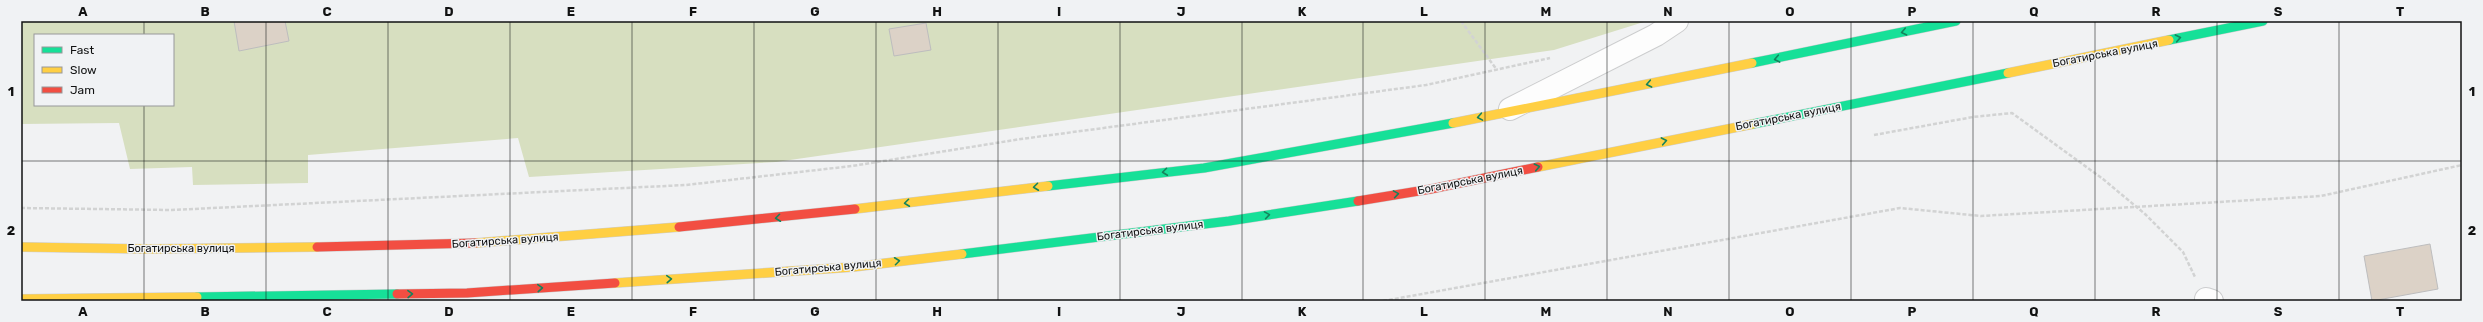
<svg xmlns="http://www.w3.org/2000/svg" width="2483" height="322" font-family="Rubik,sans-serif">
  <rect width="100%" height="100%" fill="#f1f2f3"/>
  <path fill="#d7dfc0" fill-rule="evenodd" d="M21,21H1647L1554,50L776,162L529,177L518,138L308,155V183L193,185L192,167L130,169L119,123L21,124ZM35,35H173V105H35Z"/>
  <g fill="#dcd2c7" stroke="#bdbdbe">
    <polygon points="234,21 285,21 289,41 239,51"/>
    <polygon points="926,23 931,50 894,56 889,29"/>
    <polygon points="2430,244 2438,289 2372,301 2364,256"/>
  </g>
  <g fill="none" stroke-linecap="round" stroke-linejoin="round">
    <defs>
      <g id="street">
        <polyline points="1510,109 1656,35 1677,21"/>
        <polyline points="2206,301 2206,299 2212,301"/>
      </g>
      <g id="fast">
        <polyline points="2169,40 2263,21"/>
        <polyline points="1752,63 1956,21"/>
        <polyline points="1753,124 2008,73"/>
        <polyline points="1048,186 1204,168 1453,123"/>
        <polyline points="962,254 1229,221 1358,201"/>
        <polyline points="197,297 397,294"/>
      </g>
      <g id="slow">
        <polyline points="2008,73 2169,40"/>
        <polyline points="1453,123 1752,63"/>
        <polyline points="1538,167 1753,124"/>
        <polyline points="855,209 1048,186"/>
        <polyline points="476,243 679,227"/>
        <polyline points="21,247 149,249 317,247"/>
        <polyline points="615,283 853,267 962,254"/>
        <polyline points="21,299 197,297"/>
      </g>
      <g id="jam">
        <polyline points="1358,201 1431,189 1538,167"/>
        <polyline points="679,227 855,209"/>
        <polyline points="317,247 476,243"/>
        <polyline points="397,294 467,293 615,283"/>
      </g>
    </defs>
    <use href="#street" stroke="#cccdce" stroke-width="24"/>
    <use href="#fast" stroke="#cccdce" stroke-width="10"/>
    <use href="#slow" stroke="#cccdce" stroke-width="10"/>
    <use href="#jam" stroke="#cccdce" stroke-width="10"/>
    <g stroke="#d2d3d3" stroke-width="2.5" stroke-dasharray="4 2" stroke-linecap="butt">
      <polyline points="1461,21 1497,70"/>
      <polyline points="1874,135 1973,117 2012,113 2103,179 2145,214 2183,252 2195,277"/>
      <polyline points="21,208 172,210 686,185 852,166 1021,139 1426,85 1550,58"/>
      <polyline points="1383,301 1900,208 1981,216 2321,196 2462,165"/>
    </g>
    <use href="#street" stroke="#fdfdfd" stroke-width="22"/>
    <use href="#fast" stroke="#16e098" stroke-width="9"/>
    <use href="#slow" stroke="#ffcf43" stroke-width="9"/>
    <use href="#jam" stroke="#f24e42" stroke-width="9"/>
  </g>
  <defs><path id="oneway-chevron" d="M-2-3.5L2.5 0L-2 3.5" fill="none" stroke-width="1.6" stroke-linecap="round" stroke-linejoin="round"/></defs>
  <g stroke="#14835c">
    <use href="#oneway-chevron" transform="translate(1904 32) rotate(168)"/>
    <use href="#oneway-chevron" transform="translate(2178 38) rotate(-11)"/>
    <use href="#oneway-chevron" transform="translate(1777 59) rotate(169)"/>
    <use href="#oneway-chevron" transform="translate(1649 84) rotate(169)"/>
    <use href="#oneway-chevron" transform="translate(1480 117) rotate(170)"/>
    <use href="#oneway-chevron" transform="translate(1664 141) rotate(-11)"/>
    <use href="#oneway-chevron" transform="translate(1537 167) rotate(-12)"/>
    <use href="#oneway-chevron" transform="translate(1165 172) rotate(173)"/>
    <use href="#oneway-chevron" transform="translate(1036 187) rotate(173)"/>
    <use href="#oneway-chevron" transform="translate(1396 194) rotate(-9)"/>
    <use href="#oneway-chevron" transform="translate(907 203) rotate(173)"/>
    <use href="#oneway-chevron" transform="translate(1267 215) rotate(-9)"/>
    <use href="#oneway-chevron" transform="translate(778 218) rotate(173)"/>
    <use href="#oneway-chevron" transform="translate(897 261) rotate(-7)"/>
    <use href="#oneway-chevron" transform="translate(669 279) rotate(-4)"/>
    <use href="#oneway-chevron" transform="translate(540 288) rotate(-4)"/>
    <use href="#oneway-chevron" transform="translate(410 294) rotate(-1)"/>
  </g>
  <path fill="none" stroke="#111212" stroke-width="1" stroke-opacity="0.55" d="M144,21V35M266,21V301M388,21V301M510,21V301M632,21V301M754,21V301M876,21V301M998,21V301M1120,21V301M1242,21V301M1363,21V301M1485,21V301M1607,21V301M1729,21V301M1851,21V301M1973,21V301M2095,21V301M2217,21V301M2339,21V301M144,105V301M21,161H2462"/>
  <g text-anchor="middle" stroke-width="3" stroke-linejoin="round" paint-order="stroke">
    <g font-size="11" fill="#111212" stroke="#f0f2f4">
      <text transform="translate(2105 53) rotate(-11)" y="4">Богатирська вулиця</text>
      <text transform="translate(1788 116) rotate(-11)" y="4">Богатирська вулиця</text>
      <text transform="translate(1470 180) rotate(-11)" y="4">Богатирська вулиця</text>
      <text transform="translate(1150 230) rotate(-7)" y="4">Богатирська вулиця</text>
      <text transform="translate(505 240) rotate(-4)" y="4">Богатирська вулиця</text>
      <text x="181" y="252">Богатирська вулиця</text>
      <text transform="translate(828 267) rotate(-5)" y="4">Богатирська вулиця</text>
    </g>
  </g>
  <rect width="2483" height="322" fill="none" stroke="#f0f2f4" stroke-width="44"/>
  <rect x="34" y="34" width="140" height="72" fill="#f0f2f4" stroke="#97989a"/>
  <rect x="42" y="47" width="20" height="6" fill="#16e098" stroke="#97989a"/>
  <text x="70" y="54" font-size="12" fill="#111212">Fast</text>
  <rect x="42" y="67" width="20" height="6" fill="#ffcf43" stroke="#97989a"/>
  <text x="70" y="74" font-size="12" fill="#111212">Slow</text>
  <rect x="42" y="87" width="20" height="6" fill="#f24e42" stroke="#97989a"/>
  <text x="70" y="94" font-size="12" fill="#111212">Jam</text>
  <rect x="22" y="22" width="2439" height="278" fill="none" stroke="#111212" stroke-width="1.5"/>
  <g font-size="13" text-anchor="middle" font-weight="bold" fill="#111212">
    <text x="83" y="16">A</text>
    <text x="205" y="16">B</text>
    <text x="327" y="16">C</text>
    <text x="449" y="16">D</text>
    <text x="571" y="16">E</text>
    <text x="693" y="16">F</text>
    <text x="815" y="16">G</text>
    <text x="937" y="16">H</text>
    <text x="1059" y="16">I</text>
    <text x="1181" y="16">J</text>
    <text x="1302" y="16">K</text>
    <text x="1424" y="16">L</text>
    <text x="1546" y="16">M</text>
    <text x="1668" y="16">N</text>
    <text x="1790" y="16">O</text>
    <text x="1912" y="16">P</text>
    <text x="2034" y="16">Q</text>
    <text x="2156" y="16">R</text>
    <text x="2278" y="16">S</text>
    <text x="2400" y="16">T</text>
    <text x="11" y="96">1</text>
    <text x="2472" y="96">1</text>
    <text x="11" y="235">2</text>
    <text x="2472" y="235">2</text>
    <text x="83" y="316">A</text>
    <text x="205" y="316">B</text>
    <text x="327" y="316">C</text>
    <text x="449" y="316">D</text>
    <text x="571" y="316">E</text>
    <text x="693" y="316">F</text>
    <text x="815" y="316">G</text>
    <text x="937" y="316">H</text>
    <text x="1059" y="316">I</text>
    <text x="1181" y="316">J</text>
    <text x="1302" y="316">K</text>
    <text x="1424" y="316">L</text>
    <text x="1546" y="316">M</text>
    <text x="1668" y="316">N</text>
    <text x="1790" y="316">O</text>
    <text x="1912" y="316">P</text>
    <text x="2034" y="316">Q</text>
    <text x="2156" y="316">R</text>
    <text x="2278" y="316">S</text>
    <text x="2400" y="316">T</text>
  </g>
</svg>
